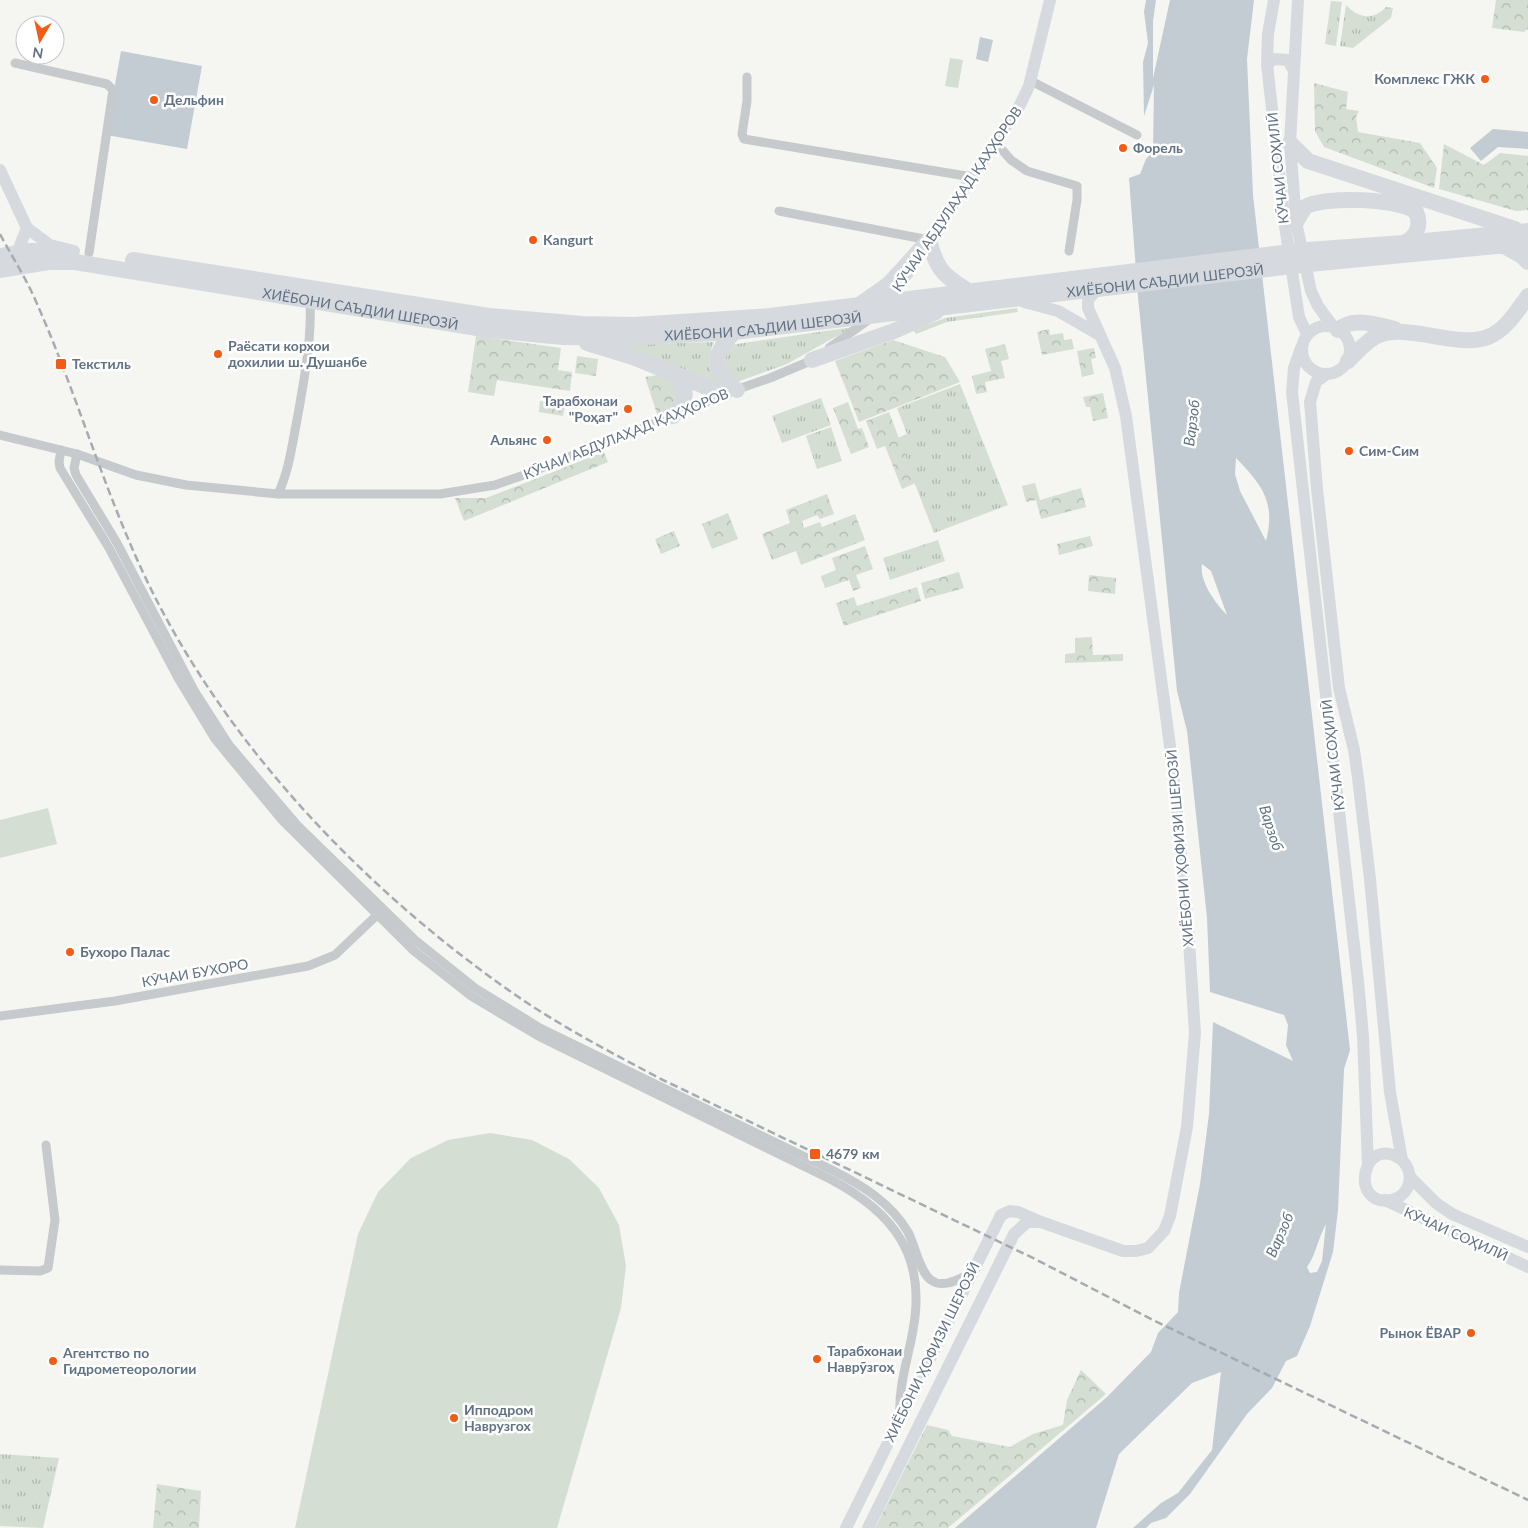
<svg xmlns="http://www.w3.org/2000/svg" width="1528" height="1528" font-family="Lato,sans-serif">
  <defs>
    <pattern id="grass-tufts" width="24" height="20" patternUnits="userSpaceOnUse" patternTransform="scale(1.25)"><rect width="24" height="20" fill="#d5ded2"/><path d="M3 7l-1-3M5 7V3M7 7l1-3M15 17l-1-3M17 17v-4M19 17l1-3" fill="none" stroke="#b0b8b0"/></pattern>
    <pattern id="forest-crowns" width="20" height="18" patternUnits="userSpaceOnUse" patternTransform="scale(1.25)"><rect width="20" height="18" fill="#d5ded2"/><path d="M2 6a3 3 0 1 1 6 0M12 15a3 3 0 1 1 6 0" fill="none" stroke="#b0b8b0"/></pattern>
  </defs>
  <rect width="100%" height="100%" fill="#f5f6f1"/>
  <g fill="url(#grass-tufts)">
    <polygon points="1331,1 1342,2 1336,46 1325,44"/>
    <path d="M1346,5C1358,18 1373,21 1386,7L1393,8L1391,18L1353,48L1340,46Z"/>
    <polygon points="1017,308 1018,312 947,322 916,334 913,330 945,318"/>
    <polygon points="853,327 787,364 737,382 725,374 722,352 730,345"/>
    <path d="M714,342C707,360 707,371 721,385L613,345Z"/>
    <polygon points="960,384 1008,505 934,533 897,438 907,434 897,408"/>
    <polygon points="821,398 831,425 782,443 772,416"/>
    <polygon points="831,427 842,461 817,469 806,436"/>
    <polygon points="938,540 945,561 890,580 883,558"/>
    <polygon points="0,1454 59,1458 43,1528 0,1526"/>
  </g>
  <g fill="url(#forest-crowns)">
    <polygon points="1496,0 1528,0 1528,29 1524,32 1492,28"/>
    <polygon points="1314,83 1348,92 1346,109 1359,111 1356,117 1358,132 1420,143 1437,168 1434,188 1324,147 1315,131"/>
    <polygon points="1444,144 1484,165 1500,153 1528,156 1528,210 1516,211 1439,189"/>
    <polygon points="1049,329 1050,335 1063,333 1064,340 1072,339 1074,349 1042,355 1037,332"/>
    <polygon points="476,336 561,348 558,370 572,372 570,391 497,380 494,396 468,392"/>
    <polygon points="893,340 945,357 960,382 859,422 835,361"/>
    <polygon points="1005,344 1009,359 1001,361 1005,378 985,382 987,392 976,394 972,376 991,371 985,349"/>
    <polygon points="1094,348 1096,358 1091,359 1094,374 1082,377 1077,351"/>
    <polygon points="577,356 598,359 596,376 575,373"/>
    <polygon points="658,375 673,380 681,393 668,414 658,417 645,377"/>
    <polygon points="1103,393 1108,418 1093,421 1090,407 1086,407 1083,397"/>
    <polygon points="540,401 565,405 563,416 539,412"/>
    <polygon points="848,402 858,429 862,428 869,447 851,454 833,408"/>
    <polygon points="889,412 916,483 902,489 885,446 877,449 866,421"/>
    <polygon points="604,452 608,462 464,521 455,498 486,498"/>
    <polygon points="1035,483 1040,500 1081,488 1086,507 1041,519 1036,500 1026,502 1022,486"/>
    <polygon points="827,494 834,514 820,519 817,515 802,521 804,528 820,522 822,527 855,514 865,540 801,565 796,551 772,560 762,534 790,523 786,510"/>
    <polygon points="728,513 738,539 712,549 702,524"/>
    <polygon points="674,531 680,546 661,554 655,539"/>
    <polygon points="1090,536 1093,546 1059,555 1057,544"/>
    <polygon points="865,546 873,569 856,575 861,588 853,591 849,580 825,588 821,576 836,570 832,558"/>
    <polygon points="959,572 964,588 925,599 921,583"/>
    <polygon points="1089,575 1116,578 1115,594 1088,591"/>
    <polygon points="917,587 921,601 844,626 836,603 854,597 857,606"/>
    <polygon points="1092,637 1093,655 1123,654 1123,661 1065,663 1065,654 1075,653 1075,638"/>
    <polygon points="1081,1370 1106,1394 948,1528 875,1528 927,1425 948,1430 952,1436 1010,1447 1033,1434 1063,1425 1067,1400"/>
    <polygon points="157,1484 201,1491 199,1528 153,1528"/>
  </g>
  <g fill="#d5ded2">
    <polygon points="950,58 963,60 958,88 945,86"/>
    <polygon points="48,808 57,844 0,858 0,820"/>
    <polygon points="490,1133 532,1140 569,1159 599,1188 619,1225 626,1266 621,1308 557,1528 295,1528 358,1234 378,1192 411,1158 448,1140"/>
  </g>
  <g fill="#c2ccd2" fill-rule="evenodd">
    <path d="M1146,0H1156L1153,21V78L1170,0H1254L1247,59L1253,195L1350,1050L1344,1069L1338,1210L1333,1252L1310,1326L1297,1356L1286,1361L1272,1388L1247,1414L1190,1494L1166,1518L1151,1523L1146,1528H1133L1161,1503L1178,1493L1212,1450L1221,1372L1192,1383L1119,1454L1096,1528H955L1107,1397L1151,1352L1158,1333L1178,1312L1179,1293L1200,1184L1209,1114L1213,1022L1293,1061L1286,1045L1288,1025L1284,1015L1210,992L1207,918L1190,758L1187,731L1177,691L1138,297L1129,178L1140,174L1146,159L1153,151L1154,85L1144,116L1143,62L1148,43L1144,12ZM1236,458C1262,485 1276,502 1266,541L1240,491L1235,474ZM1202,564L1211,571L1227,615C1215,603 1199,581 1202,564ZM1326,1224L1322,1261L1317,1272L1310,1273L1307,1267C1316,1255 1318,1238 1326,1224Z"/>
    <polygon points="980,37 993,40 988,62 976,59"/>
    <polygon points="121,51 202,66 187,149 106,135"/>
    <polygon points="1493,129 1528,132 1528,149 1498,147 1481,161 1470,148"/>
  </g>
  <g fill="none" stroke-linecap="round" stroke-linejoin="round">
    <g stroke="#c7cacd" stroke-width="9">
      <polyline points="15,63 107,84 113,90 89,253"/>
      <polyline points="747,77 747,101 742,134 744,139 972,177"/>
      <polyline points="1031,81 1137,135"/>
      <polyline points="996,143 1011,160 1027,171 1077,186 1077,200 1069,251"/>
      <polyline points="779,211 929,240"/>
      <polyline points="829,348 871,318"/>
      <polyline points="0,435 77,454 136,475 186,485 278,494 440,494 495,485 521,476 673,416 724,394 770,378 815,359"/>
      <path d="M61,450L59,462L60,468L109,548L178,678L215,739L281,819L414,951L471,996L540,1037L830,1179C893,1212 927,1255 913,1330C908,1359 898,1387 900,1417"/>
      <path d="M77,454L74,468L76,475L117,543L195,692L229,745L297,825L415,940L475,988L540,1028L832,1170C862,1185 891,1203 908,1232C915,1245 920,1273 931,1280C943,1289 959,1279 970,1274"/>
      <path d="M278,494C289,471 292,445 297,420C304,380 312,341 310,300"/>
      <polyline points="0,1016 115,1001 308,966 335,955 377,915"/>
      <polyline points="0,1270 40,1271 48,1268 55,1220 46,1145"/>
    </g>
    <g stroke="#d6dadf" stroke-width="12">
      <polyline points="1274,0 1268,34 1267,64 1285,226 1299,317 1307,334"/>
      <polyline points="1298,0 1290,143 1296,222 1311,291 1318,306 1334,328"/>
      <polyline points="1267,64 1274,59 1288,60 1293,69"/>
      <polyline points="0,170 27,228"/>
      <polyline points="924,248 1020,105 1029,86 1050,0"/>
      <polyline points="17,253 27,228 50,245 74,251"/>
      <polyline points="1024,302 1058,311 1098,334"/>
      <polyline points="884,306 909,271"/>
      <circle cx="1326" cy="350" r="24"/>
      <polyline points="1301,348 1294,368 1292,392 1358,981 1363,1036 1368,1164"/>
      <path d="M1325,375L1316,382L1310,402L1317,489L1339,688L1354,750L1358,778L1370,879L1390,1092L1402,1160C1415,1173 1411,1195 1392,1200C1348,1209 1362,1131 1402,1160"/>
      <polyline points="1410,1177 1436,1203 1452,1214 1528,1247"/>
      <polyline points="1385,1200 1528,1267"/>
      <polyline points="846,1528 1001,1215 1010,1211 1018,1212 1041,1222 1123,1251 1136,1251 1148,1248 1164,1231 1170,1216 1187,1127 1195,1033 1188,926 1172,761 1126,416 1115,368 1088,308 1088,300 1098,288"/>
      <polyline points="868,1528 1014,1234 1027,1222 1041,1222"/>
    </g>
    <g stroke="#d6dadf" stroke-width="16">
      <polyline points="1290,143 1308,161 1515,229"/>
      <path d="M1296,222L1305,207C1323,196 1399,198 1416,212C1422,226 1416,237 1404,243"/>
      <path d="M929,240C937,271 944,276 970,292"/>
      <polyline points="1504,246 1522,256 1528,262"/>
      <polyline points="0,256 29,251 59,251"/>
      <polyline points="133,260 489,316 582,324 634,325 770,316 1307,250 1404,243 1528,231"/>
      <path id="s1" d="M0,270L48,262H75L489,330L563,337L625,338L734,332L1309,264L1528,243"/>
      <polyline points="862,303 889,284 929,240"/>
      <path d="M1338,330C1353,316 1377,325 1395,329"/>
      <path d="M734,332C711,357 711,369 737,390"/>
      <polyline points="587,343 633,357 724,394"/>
      <polyline points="812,360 894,331 936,312"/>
      <path d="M1348,361C1357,352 1366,341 1377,336C1407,322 1457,349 1488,337C1506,330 1517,311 1528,296"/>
      <path d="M671,372C689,389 689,397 673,416"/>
    </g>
    <path stroke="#a6abb1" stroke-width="2.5" stroke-dasharray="8 4" stroke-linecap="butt" d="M0,234C11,255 24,275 34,297C79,397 107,504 157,601C238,758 372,896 517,996C562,1027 612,1053 661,1079L1035,1259L1153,1320L1528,1500"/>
  </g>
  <g fill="#f25c15" stroke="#fff" stroke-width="2">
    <circle cx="1485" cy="79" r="5"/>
    <circle cx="154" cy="100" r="5"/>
    <circle cx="1123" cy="148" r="5"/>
    <circle cx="533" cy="240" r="5"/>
    <circle cx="218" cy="354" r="5"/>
    <rect x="55" y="358" width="12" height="12" rx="2.5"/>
    <circle cx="628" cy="409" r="5"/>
    <circle cx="547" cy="440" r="5"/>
    <circle cx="1349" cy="451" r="5"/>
    <circle cx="70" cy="952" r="5"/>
    <rect x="809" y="1148" width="12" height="12" rx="2.5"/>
    <circle cx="1471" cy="1333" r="5"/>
    <circle cx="817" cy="1359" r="5"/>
    <circle cx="53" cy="1361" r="5"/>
    <circle cx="454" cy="1418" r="5"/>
  </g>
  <g text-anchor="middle" stroke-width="5" stroke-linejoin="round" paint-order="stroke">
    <g font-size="14" font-weight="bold" fill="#627285" stroke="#fff" text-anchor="start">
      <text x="1475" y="84" text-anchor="end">Комплекс ГЖК</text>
      <text x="164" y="105">Дельфин</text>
      <text x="1133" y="153">Форель</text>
      <text x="543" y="245">Kangurt</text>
      <text x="228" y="351">Раёсати корхои<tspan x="228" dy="16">дохилии ш. Душанбе</tspan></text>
      <text x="72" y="369">Текстиль</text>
      <text x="618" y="406" text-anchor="end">Тарабхонаи<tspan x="618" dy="16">"Роҳат"</tspan></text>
      <text x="537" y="445" text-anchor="end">Альянс</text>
      <text x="1359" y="456">Сим-Сим</text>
      <text x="80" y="957">Бухоро Палас</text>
      <text x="826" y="1159">4679 км</text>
      <text x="1461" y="1338" text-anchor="end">Рынок ЁВАР</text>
      <text x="827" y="1356">Тарабхонаи<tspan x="827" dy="16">Наврӯзгоҳ</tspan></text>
      <text x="63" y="1358">Агентство по<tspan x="63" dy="16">Гидрометеорологии</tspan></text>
      <text x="464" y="1415">Ипподром<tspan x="464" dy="16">Наврузгох</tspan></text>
    </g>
    <g font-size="14" fill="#627285" stroke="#fff">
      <text transform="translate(1278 168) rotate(-96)" y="5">КӮЧАИ СОҲИЛӢ</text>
      <text transform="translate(957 199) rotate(-56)" y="5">КӮЧАИ АБДУЛАҲАД ҚАҲҲОРОВ</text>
      <text dy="5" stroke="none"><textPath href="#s1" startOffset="1175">ХИЁБОНИ САЪДИИ ШЕРОЗӢ</textPath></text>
      <text dy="5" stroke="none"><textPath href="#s1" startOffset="365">ХИЁБОНИ САЪДИИ ШЕРОЗӢ</textPath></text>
      <text dy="5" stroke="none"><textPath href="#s1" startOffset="770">ХИЁБОНИ САЪДИИ ШЕРОЗӢ</textPath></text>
      <text transform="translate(626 434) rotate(-22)" y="5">КӮЧАИ АБДУЛАҲАД ҚАҲҲОРОВ</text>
      <text transform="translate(1333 755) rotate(-97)" y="5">КӮЧАИ СОҲИЛӢ</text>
      <text transform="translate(1180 848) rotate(-95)" y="5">ХИЁБОНИ ҲОФИЗИ ШЕРОЗӢ</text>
      <text transform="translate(195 973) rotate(-10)" y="5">КӮЧАИ БУХОРО</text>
      <text transform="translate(1456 1234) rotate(24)" y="5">КӮЧАИ СОҲИЛӢ</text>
      <text transform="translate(932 1352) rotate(-64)" y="5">ХИЁБОНИ ҲОФИЗИ ШЕРОЗӢ</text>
    </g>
    <g font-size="15" font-style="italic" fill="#5d7583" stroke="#fff">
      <text transform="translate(1192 423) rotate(-83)" y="5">Варзоб</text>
      <text transform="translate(1271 828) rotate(72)" y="5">Варзоб</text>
      <text transform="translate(1280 1235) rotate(-66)" y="5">Варзоб</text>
    </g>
  </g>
  <g transform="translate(40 40) rotate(189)"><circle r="24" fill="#ffffff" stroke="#c0c7ce"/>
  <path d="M0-4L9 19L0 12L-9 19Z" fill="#f25c15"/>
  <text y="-8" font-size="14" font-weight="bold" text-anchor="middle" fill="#627285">N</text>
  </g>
</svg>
